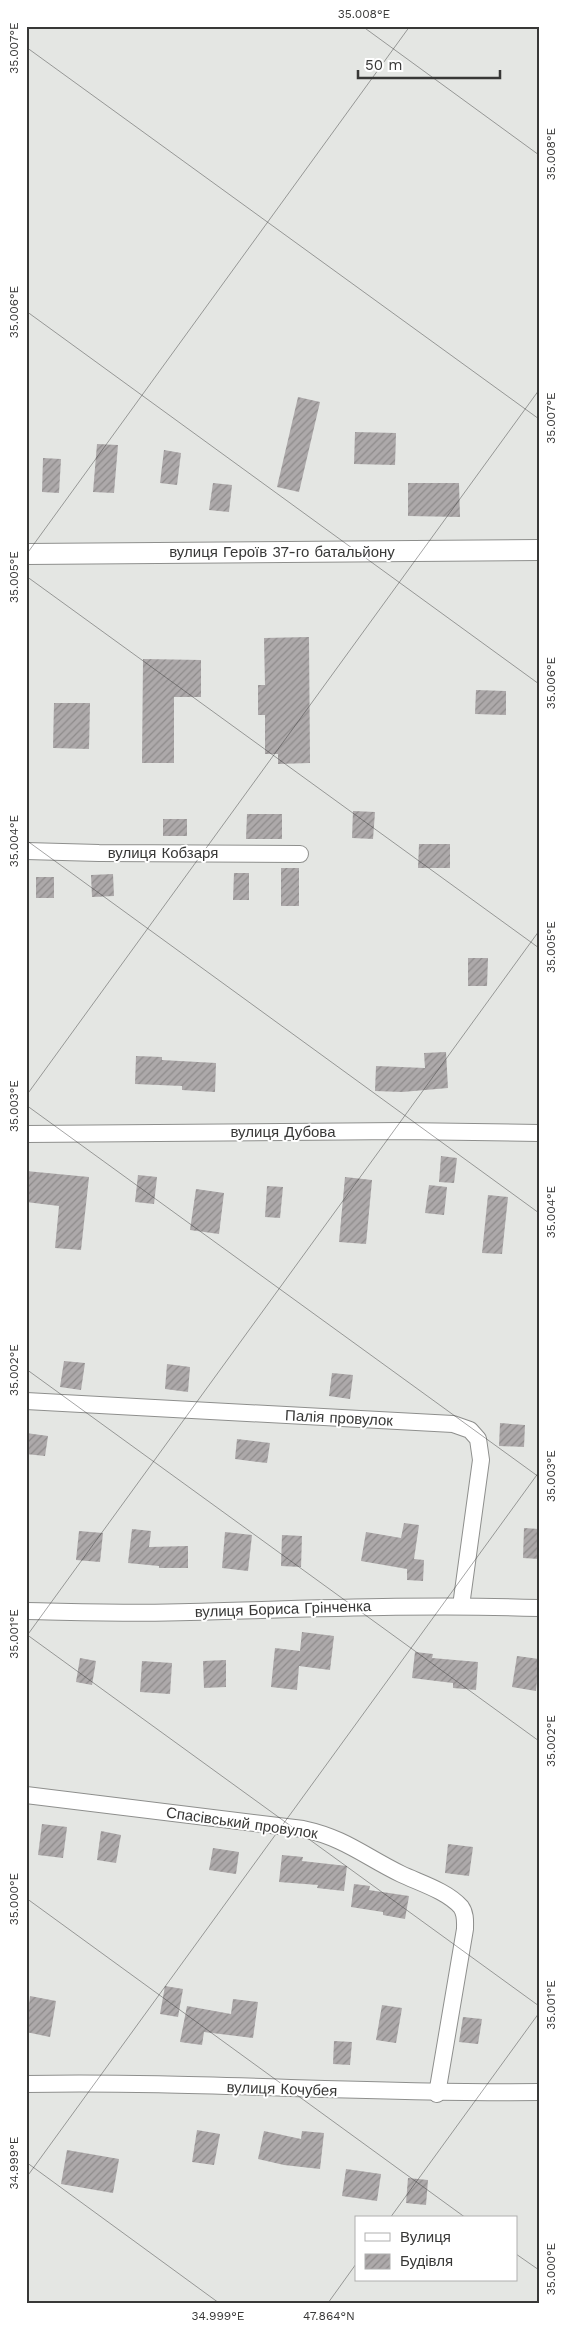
<svg xmlns="http://www.w3.org/2000/svg" width="565" height="2329" font-family="'Work Sans',sans-serif">
  <defs>
    <pattern id="building-hatch" width="6" height="6" patternUnits="userSpaceOnUse" patternTransform="scale(1.25)"><rect width="6" height="6" fill="#ada9aa"/><path d="M-1 1l2-2M0 6l6-6M5 7l2-2" fill="none" stroke="#8e8b8b"/></pattern>
  </defs>
  <rect width="100%" height="100%" fill="#e4e6e3"/>
  <g fill="url(#building-hatch)">
    <polygon points="298,397 320,402 299,492 277,487"/>
    <polygon points="355,432 396,433 395,465 354,464"/>
    <polygon points="97,444 118,445 114,493 93,492"/>
    <polygon points="164,450 181,453 177,485 160,483"/>
    <polygon points="43,458 61,459 59,493 42,492"/>
    <polygon points="213,483 232,485 229,512 209,510"/>
    <polygon points="408,483 459,483 460,517 408,516"/>
    <polygon points="309,637 310,763 278,764 278,754 265,754 265,715 258,715 258,685 265,685 264,638"/>
    <polygon points="143,659 201,660 201,697 174,697 174,763 142,763"/>
    <polygon points="476,690 506,691 506,715 475,714"/>
    <polygon points="54,703 90,703 89,749 53,748"/>
    <polygon points="353,811 375,812 373,839 352,838"/>
    <polygon points="247,814 282,814 282,839 246,839"/>
    <rect x="163" y="819" width="24" height="17"/>
    <polygon points="419,844 450,844 450,868 418,868"/>
    <rect x="281" y="868" width="18" height="38"/>
    <polygon points="234,873 249,873 249,900 233,900"/>
    <polygon points="113,874 114,896 92,897 91,875"/>
    <rect x="36" y="877" width="18" height="21"/>
    <polygon points="468,958 488,958 487,986 468,986"/>
    <polygon points="446,1052 448,1088 402,1092 375,1091 376,1066 425,1068 424,1053"/>
    <polygon points="136,1056 162,1057 162,1060 216,1063 215,1092 182,1090 182,1086 135,1084"/>
    <polygon points="441,1156 457,1158 454,1183 439,1182"/>
    <polygon points="26,1171 89,1177 81,1250 55,1248 59,1206 26,1202"/>
    <polygon points="138,1175 157,1177 154,1204 135,1202"/>
    <polygon points="345,1177 372,1180 366,1244 339,1242"/>
    <polygon points="429,1185 447,1187 444,1215 425,1213"/>
    <polygon points="267,1186 283,1187 280,1218 265,1217"/>
    <polygon points="196,1189 224,1193 219,1234 190,1230"/>
    <polygon points="488,1195 508,1197 502,1254 482,1253"/>
    <polygon points="64,1361 85,1363 81,1390 60,1387"/>
    <polygon points="167,1364 190,1367 188,1392 165,1389"/>
    <polygon points="332,1373 353,1375 350,1399 329,1396"/>
    <polygon points="500,1423 525,1425 524,1447 499,1446"/>
    <polygon points="26,1433 48,1436 45,1456 26,1454"/>
    <polygon points="237,1439 270,1443 267,1463 235,1459"/>
    <polygon points="404,1523 419,1525 414,1559 424,1560 423,1581 407,1580 407,1569 361,1561 366,1532 401,1538"/>
    <polygon points="524,1528 539,1529 539,1559 523,1558"/>
    <polygon points="132,1529 151,1531 149,1547 188,1546 188,1568 159,1568 159,1566 128,1563"/>
    <polygon points="79,1531 103,1533 100,1562 76,1560"/>
    <polygon points="225,1532 252,1535 248,1571 222,1568"/>
    <polygon points="282,1535 302,1536 301,1567 281,1566"/>
    <polygon points="302,1632 334,1636 330,1670 299,1666 297,1690 271,1687 275,1648 300,1651"/>
    <polygon points="415,1652 433,1654 432,1658 478,1662 476,1690 453,1688 453,1683 412,1678"/>
    <polygon points="517,1656 539,1659 536,1691 512,1687"/>
    <polygon points="80,1658 96,1661 92,1685 76,1682"/>
    <polygon points="226,1660 226,1687 204,1688 203,1661"/>
    <polygon points="142,1661 172,1663 170,1694 140,1692"/>
    <polygon points="42,1824 67,1827 63,1858 38,1855"/>
    <polygon points="101,1831 121,1835 116,1863 97,1860"/>
    <polygon points="448,1844 473,1847 469,1876 445,1873"/>
    <polygon points="213,1848 239,1852 236,1874 209,1870"/>
    <polygon points="282,1855 303,1857 302,1861 347,1866 344,1891 317,1888 318,1885 279,1882"/>
    <polygon points="354,1884 370,1886 369,1890 409,1896 405,1919 383,1915 383,1912 351,1907"/>
    <polygon points="165,1986 183,1989 178,2017 160,2014"/>
    <polygon points="30,1996 56,2001 50,2037 26,2032"/>
    <polygon points="233,1999 258,2002 253,2038 204,2032 202,2045 180,2042 187,2006 231,2014"/>
    <polygon points="382,2005 402,2008 396,2043 376,2040"/>
    <polygon points="463,2017 482,2019 478,2044 459,2042"/>
    <polygon points="334,2041 352,2042 350,2065 333,2064"/>
    <polygon points="197,2130 220,2134 214,2165 192,2162"/>
    <polygon points="264,2131 301,2139 302,2131 324,2133 320,2169 284,2165 258,2159"/>
    <polygon points="67,2150 119,2159 113,2193 61,2184"/>
    <polygon points="346,2169 381,2174 377,2201 342,2196"/>
    <polygon points="408,2178 428,2180 426,2205 406,2203"/>
  </g>
  <g fill="none" stroke-linecap="round" stroke-linejoin="round">
    <defs>
      <g id="minor">
        <polyline points="26,851 99,853 300,854"/>
        <polyline points="26,1134 401,1131 539,1133"/>
        <polyline points="26,1401 453,1424 470,1430 478,1439 481,1460 461,1606"/>
        <path d="M26,1611C81,1612 135,1614 190,1612C306,1609 422,1604 539,1608"/>
        <path d="M26,1795L303,1829C345,1838 364,1856 401,1874C420,1883 447,1891 461,1907C466,1914 465,1922 465,1929L437,2094"/>
        <path d="M26,2084C197,2081 368,2094 539,2092"/>
      </g>
      <polyline id="tertiary" points="26,554 539,550"/>
    </defs>
    <use href="#minor" stroke="#8e8f8d" stroke-width="18"/>
    <use href="#tertiary" stroke="#8e8f8d" stroke-width="22"/>
    <use href="#minor" stroke="#fff" stroke-width="16"/>
    <use href="#tertiary" stroke="#fff" stroke-width="20"/>
  </g>
  <path fill="none" stroke="#383837" stroke-width="1" stroke-opacity="0.45" d="M362,26L539,155M26,47L539,419M26,311L539,684M26,555L410,26M26,576L539,948M26,840L539,1213M26,1096L539,390M26,1105L539,1477M26,1369L539,1741M26,1634L539,2006M26,1637L539,931M26,1898L466,2218M26,2162L219,2303M26,2178L539,1472M390,2218L539,2013M516,2254L539,2270M328,2303L356,2264"/>
  <g text-anchor="middle" stroke-width="4" stroke-linejoin="round" paint-order="stroke">
    <g font-size="15" fill="#383837" stroke="#fff">
      <text x="282" y="557">вулиця Героїв 37-го батальйону</text>
      <text x="163" y="858">вулиця Кобзаря</text>
      <text x="283" y="1137">вулиця Дубова</text>
      <text transform="translate(339 1418) rotate(3)" y="5">Палія провулок</text>
      <text transform="translate(283 1609) rotate(-2)" y="5">вулиця Бориса Грінченка</text>
      <text transform="translate(242 1823) rotate(8)" y="5">Спасівський провулок</text>
      <text transform="translate(282 2089) rotate(2)" y="5">вулиця Кочубея</text>
    </g>
  </g>
  <rect width="565" height="2329" fill="none" stroke="#ffffff" stroke-width="55"/>
  <rect x="355" y="2216" width="162" height="65" fill="#ffffff" stroke="#afafaf"/>
  <rect x="365" y="2233" width="25" height="8" fill="#ffffff" stroke="#afafaf"/>
  <text x="400" y="2242" font-size="15" fill="#383837">Вулиця</text>
  <rect x="365" y="2254" width="25" height="15" fill="url(#building-hatch)" stroke="#afafaf"/>
  <text x="400" y="2266" font-size="15" fill="#383837">Будівля</text>
  <path d="M358 70v8h142v-8" fill="none" stroke="#383837" stroke-width="2.5"/>
  <text x="365" y="70" font-size="15" fill="#383837" stroke="#ffffff" stroke-width="4" paint-order="stroke">50 m</text>
  <rect x="28" y="28" width="510" height="2274" fill="none" stroke="#383837" stroke-width="2"/>
  <g font-size="12" text-anchor="middle" fill="#383837">
    <text x="364" y="18">35.008°E</text>
    <text transform="translate(14 48) rotate(-90)" y="4">35.007°E</text>
    <text transform="translate(551 154) rotate(-90)" y="4">35.008°E</text>
    <text transform="translate(14 312) rotate(-90)" y="4">35.006°E</text>
    <text transform="translate(551 418) rotate(-90)" y="4">35.007°E</text>
    <text transform="translate(14 577) rotate(-90)" y="4">35.005°E</text>
    <text transform="translate(551 683) rotate(-90)" y="4">35.006°E</text>
    <text transform="translate(14 841) rotate(-90)" y="4">35.004°E</text>
    <text transform="translate(551 947) rotate(-90)" y="4">35.005°E</text>
    <text transform="translate(14 1106) rotate(-90)" y="4">35.003°E</text>
    <text transform="translate(551 1212) rotate(-90)" y="4">35.004°E</text>
    <text transform="translate(14 1370) rotate(-90)" y="4">35.002°E</text>
    <text transform="translate(551 1476) rotate(-90)" y="4">35.003°E</text>
    <text transform="translate(14 1634) rotate(-90)" y="4">35.001°E</text>
    <text transform="translate(551 1741) rotate(-90)" y="4">35.002°E</text>
    <text transform="translate(14 1899) rotate(-90)" y="4">35.000°E</text>
    <text transform="translate(551 2005) rotate(-90)" y="4">35.001°E</text>
    <text transform="translate(14 2163) rotate(-90)" y="4">34.999°E</text>
    <text transform="translate(551 2269) rotate(-90)" y="4">35.000°E</text>
    <text x="218" y="2320">34.999°E</text>
    <text x="329" y="2320">47.864°N</text>
  </g>
</svg>
